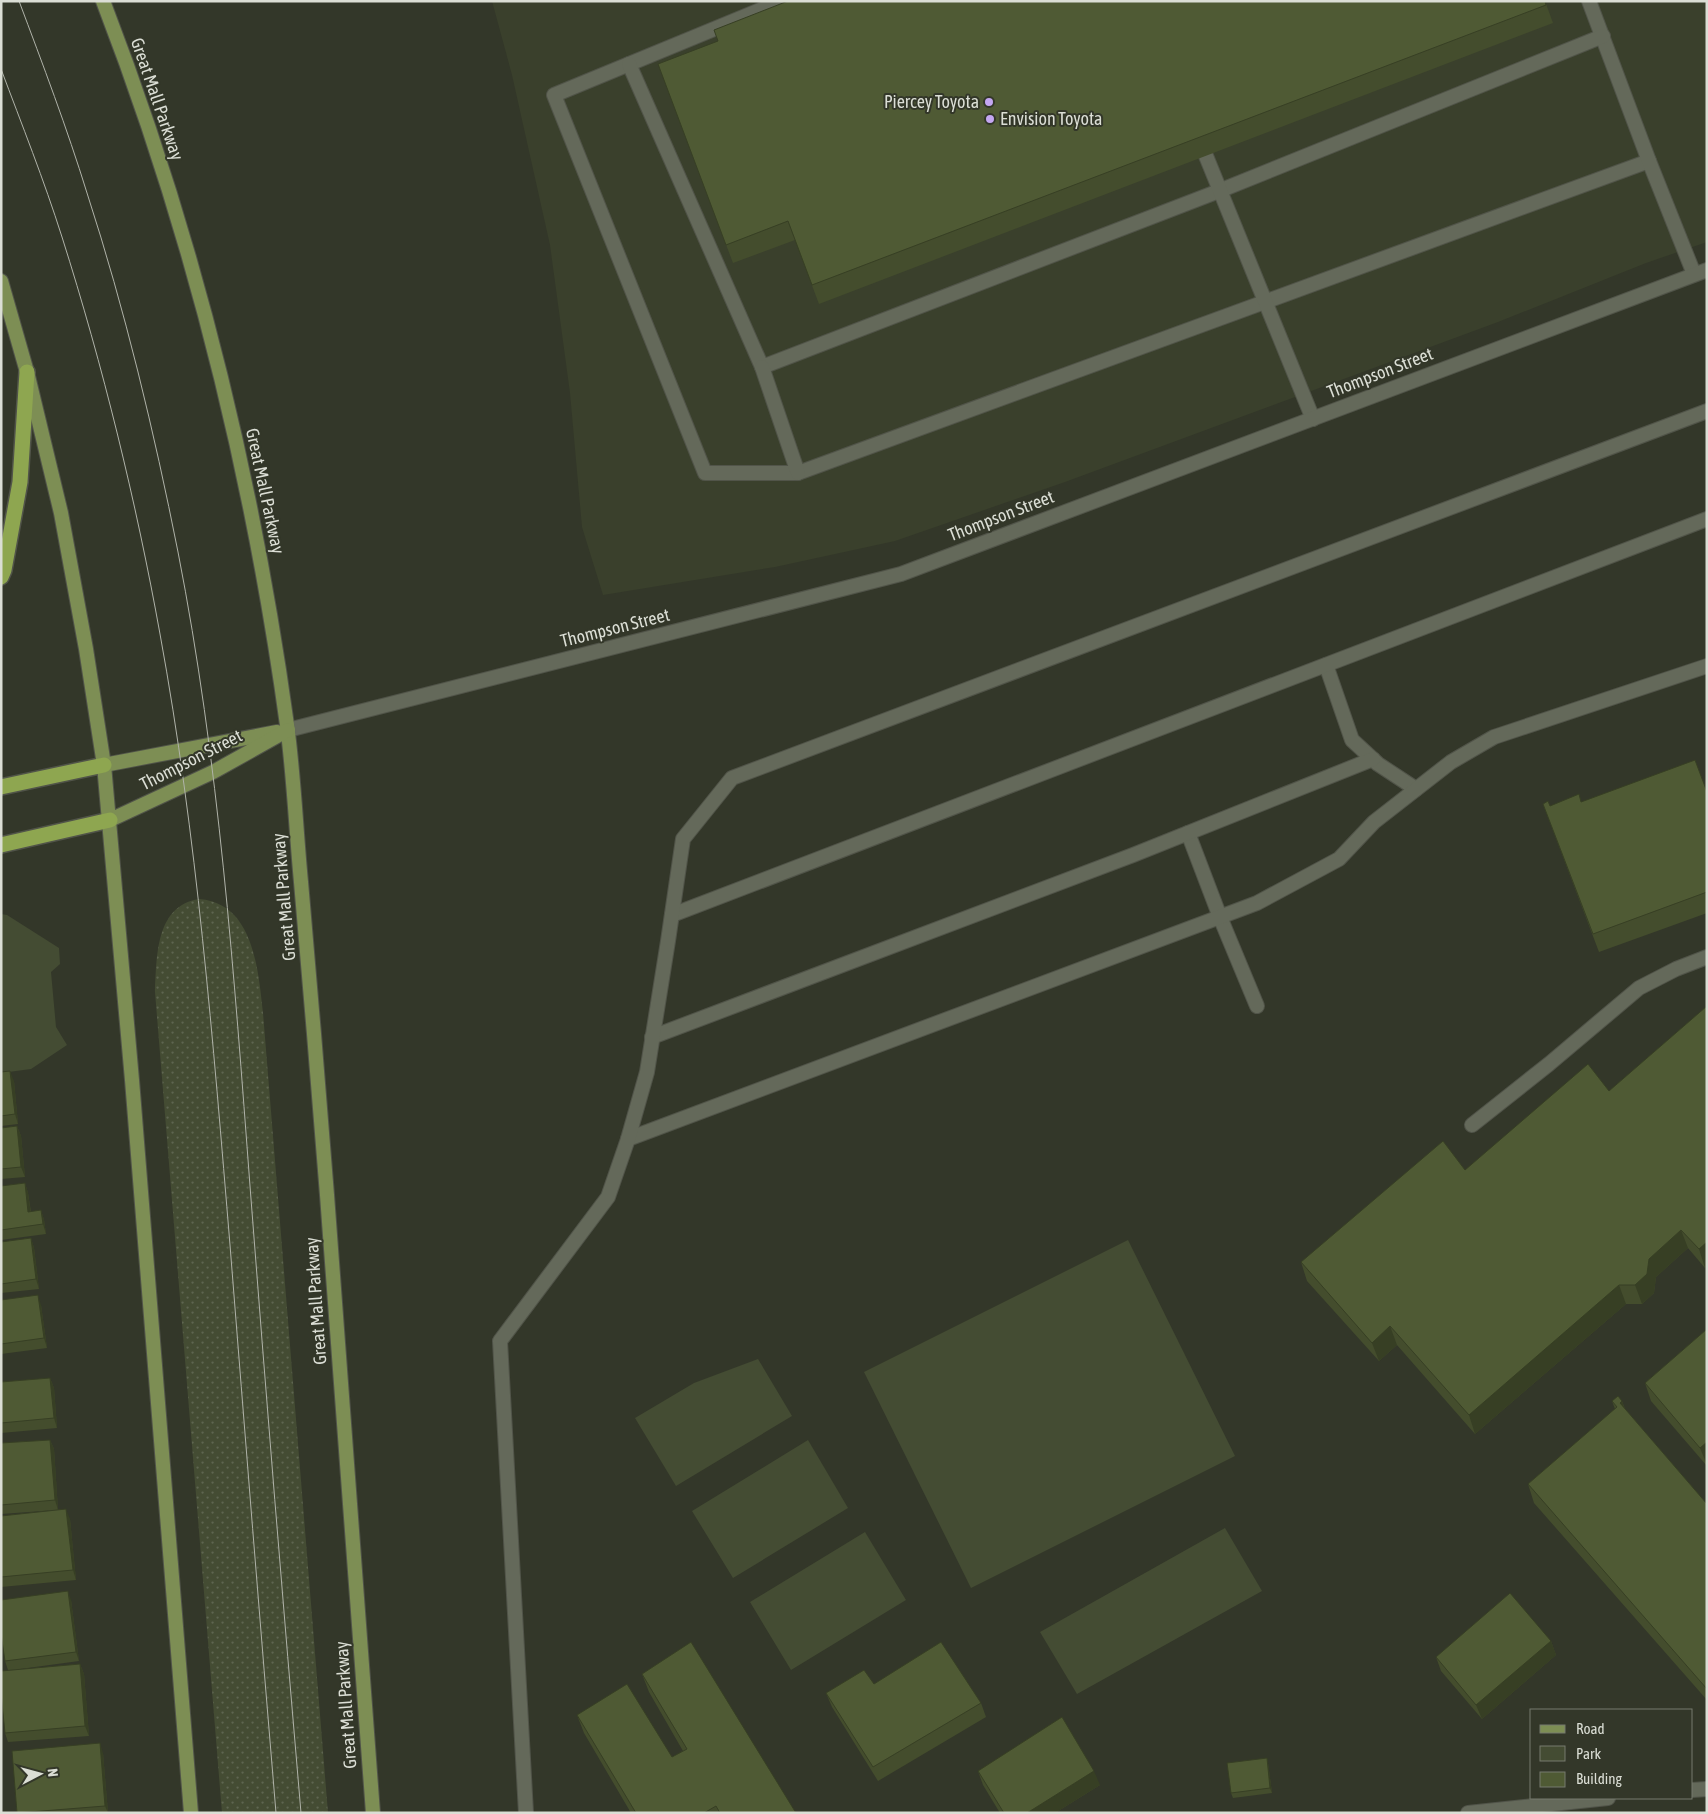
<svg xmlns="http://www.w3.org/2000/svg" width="1708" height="1814" font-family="'Asap Condensed',sans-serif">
  <defs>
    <pattern id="grass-dots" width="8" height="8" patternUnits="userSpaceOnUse" patternTransform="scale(1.25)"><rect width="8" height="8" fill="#444c33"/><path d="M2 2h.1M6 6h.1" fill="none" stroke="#5e6550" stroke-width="1.8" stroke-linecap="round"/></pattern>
  </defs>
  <rect width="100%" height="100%" fill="#333729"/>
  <polygon fill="#3a402c" points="492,1 1707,1 1707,242 1646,263 1498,322 1065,482 895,541 775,567 603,595 582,527 570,393 550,245 512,75"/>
  <path fill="url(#grass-dots)" d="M199,899C254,903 258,970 263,1013L328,1813H222L155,992C157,957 155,906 199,899Z"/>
  <g fill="#444c33">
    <polygon points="1,914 7,915 59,948 60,964 51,972 56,1027 67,1045 31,1069 1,1073"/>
    <polygon points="1128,1240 1235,1456 971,1588 864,1372"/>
    <polygon points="758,1359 792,1416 676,1486 635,1418 694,1383"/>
    <polygon points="808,1440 848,1508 733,1578 692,1511"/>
    <polygon points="1225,1528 1262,1591 1077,1694 1040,1632"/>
    <polygon points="865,1532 906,1600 791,1670 750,1602"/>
  </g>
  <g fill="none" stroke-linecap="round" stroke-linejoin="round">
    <defs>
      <g id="service">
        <polyline points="782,1 554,95 705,473 798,473 1649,161"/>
        <polyline points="1589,1 1649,161 1694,274"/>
        <polyline points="629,64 762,367 1219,191 1603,36"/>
        <polyline points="1206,156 1313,419"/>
        <polyline points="762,367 798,473"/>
        <polyline points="1326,665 1352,740 1378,764 1416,789"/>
        <polyline points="1188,833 1220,917 1257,1006"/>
        <polyline points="672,915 1707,519"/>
        <polyline points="652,1037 1133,855 1373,759"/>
        <polyline points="1472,1125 1549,1064 1639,988 1676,969 1707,957"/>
        <polyline points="628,1139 1257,903 1339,859 1374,822 1451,762 1494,737 1707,666"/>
        <polyline points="1692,1790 1707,1789"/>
        <polyline points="526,1813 500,1341 608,1197 628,1139 647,1072 668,941 683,839 732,778 1707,411"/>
        <polyline points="1468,1813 1608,1798"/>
      </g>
      <polyline id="minor" points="288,730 901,574 1707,270"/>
      <g id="primary">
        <path d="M103,1C193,234 253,478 287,725C294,777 296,830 301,882C310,986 319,1091 327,1195C342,1401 358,1607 373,1813"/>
        <polyline points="1,281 27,372 61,513 86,649 104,765 132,1080 191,1813"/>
        <polyline points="104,765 277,732"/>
        <polyline points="110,820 213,772 288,730"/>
      </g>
      <g id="motorway">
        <polyline points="1,577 4,570 20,482 27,372"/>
        <polyline points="1,787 104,765"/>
        <polyline points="1,845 110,820"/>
      </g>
    </defs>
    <use href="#service" stroke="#515449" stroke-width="16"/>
    <use href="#minor" stroke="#515449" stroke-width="16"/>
    <use href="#primary" stroke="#515449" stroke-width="16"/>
    <use href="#motorway" stroke="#515449" stroke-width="18"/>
    <use href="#service" stroke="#64695a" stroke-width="14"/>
    <use href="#minor" stroke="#64695a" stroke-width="14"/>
    <use href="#primary" stroke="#7d8e54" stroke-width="14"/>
    <use href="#motorway" stroke="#8ea650" stroke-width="15"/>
    <g stroke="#b0b3a9" stroke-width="1">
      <path d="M19,1C43,65 67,128 87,193C125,310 154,431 178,552C219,761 234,974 250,1186C266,1395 283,1604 301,1813"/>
      <path d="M1,69C22,125 44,180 62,237C103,366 136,501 160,634C197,836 213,1041 230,1245C245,1434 260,1623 276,1813"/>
    </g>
  </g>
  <g fill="#444d2d">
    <polygon points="1545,1 1553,23 819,304 795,240 733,263 658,64"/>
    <polygon points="1707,792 1707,913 1599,952 1543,804 1550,806 1581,802"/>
    <polygon points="1707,1006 1705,1268 1688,1248 1656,1277 1654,1293 1642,1304 1626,1304 1475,1434 1397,1345 1379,1361 1307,1281 1301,1262 1609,1091"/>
    <polygon points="1,1072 14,1081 18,1124 1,1126"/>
    <polygon points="17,1126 21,1136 25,1177 1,1179 1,1128"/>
    <polygon points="25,1183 28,1193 31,1212 41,1210 44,1220 46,1234 1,1240 1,1186"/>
    <polygon points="31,1238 34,1248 39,1289 1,1293 1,1242"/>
    <polygon points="1,1300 41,1305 47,1348 1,1354"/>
    <polygon points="1707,1329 1707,1466 1651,1401 1645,1383"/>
    <polygon points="50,1378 54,1388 57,1428 1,1433 1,1382"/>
    <polygon points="1612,1401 1622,1401 1625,1409 1707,1504 1707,1700 1534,1503 1528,1484 1615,1409"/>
    <polygon points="50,1440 54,1449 58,1510 70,1519 76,1580 1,1587 1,1516 56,1510 1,1514 1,1443"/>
    <polygon points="71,1600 79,1661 13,1670 80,1664 84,1674 89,1736 8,1742 5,1733 8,1670 5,1661"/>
    <polygon points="1551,1641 1556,1655 1482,1719 1441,1671 1436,1657"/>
    <polygon points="642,1674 796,1813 631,1813 584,1733 577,1715 672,1757 683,1751 649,1692"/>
    <polygon points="874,1684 981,1703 986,1717 878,1781 832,1707 826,1693"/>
    <polygon points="103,1753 108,1813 17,1813"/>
    <polygon points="1268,1763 1272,1793 1233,1798 1231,1793"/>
    <polygon points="978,1771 1100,1785 1055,1813 1000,1813 983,1785"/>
  </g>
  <g fill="#373f24">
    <polygon points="10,1071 14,1081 18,1124 15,1114"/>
    <polygon points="17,1126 21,1136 25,1177 21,1167"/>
    <polygon points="25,1183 28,1193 32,1222 28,1212"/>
    <polygon points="41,1210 44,1220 46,1234 43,1224"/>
    <polygon points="1681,1230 1688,1248 1656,1277 1654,1293 1642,1304 1635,1285 1649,1259"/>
    <polygon points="31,1238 34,1248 39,1289 36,1279"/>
    <polygon points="1707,1242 1707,1266 1705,1268 1699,1249"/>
    <polygon points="1619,1285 1626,1304 1475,1434 1469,1415"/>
    <polygon points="38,1295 41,1305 47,1348 44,1338"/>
    <polygon points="1390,1326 1397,1345 1379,1361 1372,1343"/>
    <polygon points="50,1378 54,1388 57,1428 54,1418"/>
    <polygon points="1622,1401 1628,1419 1620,1403"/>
    <polygon points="50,1440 54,1449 58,1510 55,1500"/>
    <polygon points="1707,1442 1707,1465 1700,1448"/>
    <polygon points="66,1509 70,1519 76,1580 73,1570"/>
    <polygon points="68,1591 71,1600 79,1661 76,1652"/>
    <polygon points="1551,1641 1556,1655 1482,1719 1476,1705"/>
    <polygon points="80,1664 84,1674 89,1736 85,1726"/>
    <polygon points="100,1743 103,1753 108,1813 105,1806"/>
    <polygon points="1267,1758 1268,1763 1272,1793 1270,1788"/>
    <polygon points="1094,1771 1100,1785 1055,1813 1027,1813"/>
  </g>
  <g fill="#4f5a34" stroke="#373f24">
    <polygon points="788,1 1545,1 1546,5 812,285 788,221 726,245 658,64 718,41 714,30"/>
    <polygon points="1695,760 1707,792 1707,892 1593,934 1543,804 1548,801 1550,806 1579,794 1581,802"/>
    <polygon points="1707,1006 1707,1242 1699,1249 1681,1230 1649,1259 1647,1274 1635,1285 1619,1285 1469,1415 1390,1326 1372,1343 1301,1262 1443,1141 1465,1170 1588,1064 1609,1091"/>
    <polygon points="10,1071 15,1114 1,1116 1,1072"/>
    <polygon points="17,1126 21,1167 1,1169 1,1128"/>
    <polygon points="25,1183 28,1212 41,1210 43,1224 1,1230 1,1186"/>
    <polygon points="31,1238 36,1279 1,1284 1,1242"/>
    <polygon points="38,1295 44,1338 1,1344 1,1300"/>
    <polygon points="1707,1329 1707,1442 1700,1448 1645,1383"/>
    <polygon points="50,1378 54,1418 1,1423 1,1382"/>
    <polygon points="1618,1396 1622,1401 1620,1403 1707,1504 1707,1689 1528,1484 1617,1407 1612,1401"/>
    <polygon points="50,1440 55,1500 1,1505 1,1443"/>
    <polygon points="66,1509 73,1570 1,1577 1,1516"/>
    <polygon points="68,1591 76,1652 5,1661 1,1634 1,1600"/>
    <polygon points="1510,1593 1551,1641 1476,1705 1436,1657"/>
    <polygon points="691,1642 796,1813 720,1813 716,1806 704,1813 636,1813 577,1715 627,1684 672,1757 687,1749 642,1674"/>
    <polygon points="941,1642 981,1703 873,1767 826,1693 864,1670 874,1684"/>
    <polygon points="80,1664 85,1726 5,1733 1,1693 1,1671"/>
    <polygon points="1062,1717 1094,1771 1027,1813 1004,1813 978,1771"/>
    <polygon points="100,1743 105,1806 17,1813 12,1751"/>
    <polygon points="1267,1758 1270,1788 1231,1793 1227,1763"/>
  </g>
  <g fill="#c4a7f1" stroke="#333729" stroke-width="2">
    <circle cx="989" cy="102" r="5"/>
    <circle cx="990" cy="119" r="5"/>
  </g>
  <g text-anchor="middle" stroke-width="4" stroke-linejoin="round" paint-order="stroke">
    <g font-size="18" fill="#dbded5" stroke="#333729">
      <text transform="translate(157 99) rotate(71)" y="6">Great Mall Parkway</text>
      <text transform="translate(1380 373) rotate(-21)" y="6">Thompson Street</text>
      <text transform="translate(265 491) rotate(78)" y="6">Great Mall Parkway</text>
      <text transform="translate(1001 516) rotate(-21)" y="6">Thompson Street</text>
      <text transform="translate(615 628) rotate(-14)" y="6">Thompson Street</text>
      <text transform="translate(191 760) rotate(-27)" y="6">Thompson Street</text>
      <text transform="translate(284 897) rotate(-95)" y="6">Great Mall Parkway</text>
      <text transform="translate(316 1301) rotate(-94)" y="6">Great Mall Parkway</text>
      <text transform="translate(346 1705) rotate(-94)" y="6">Great Mall Parkway</text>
    </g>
    <g font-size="18" fill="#dbded5" stroke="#333729" text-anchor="end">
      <text x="979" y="108">Piercey Toyota</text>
      <text x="1000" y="125" text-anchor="start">Envision Toyota</text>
    </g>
  </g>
  <rect width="1708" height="1814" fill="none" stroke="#dbded5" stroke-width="5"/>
  <rect x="1530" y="1709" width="162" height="90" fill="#333729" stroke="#767a6e"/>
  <rect x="1540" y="1725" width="25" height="8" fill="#7d8e54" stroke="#767a6e"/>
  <text x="1576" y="1734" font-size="15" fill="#dbded5">Road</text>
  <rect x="1540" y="1746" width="25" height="15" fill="#444c33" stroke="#767a6e"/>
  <text x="1576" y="1759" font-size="15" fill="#dbded5">Park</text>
  <rect x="1540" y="1772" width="25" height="15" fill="#4f5a34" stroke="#767a6e"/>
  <text x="1576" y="1784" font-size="15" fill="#dbded5">Building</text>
  <g transform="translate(40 1774) rotate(84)" stroke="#333729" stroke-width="4" paint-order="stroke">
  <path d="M0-4L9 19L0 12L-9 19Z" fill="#dbded5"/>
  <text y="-8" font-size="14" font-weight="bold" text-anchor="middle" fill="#dbded5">N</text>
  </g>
</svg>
